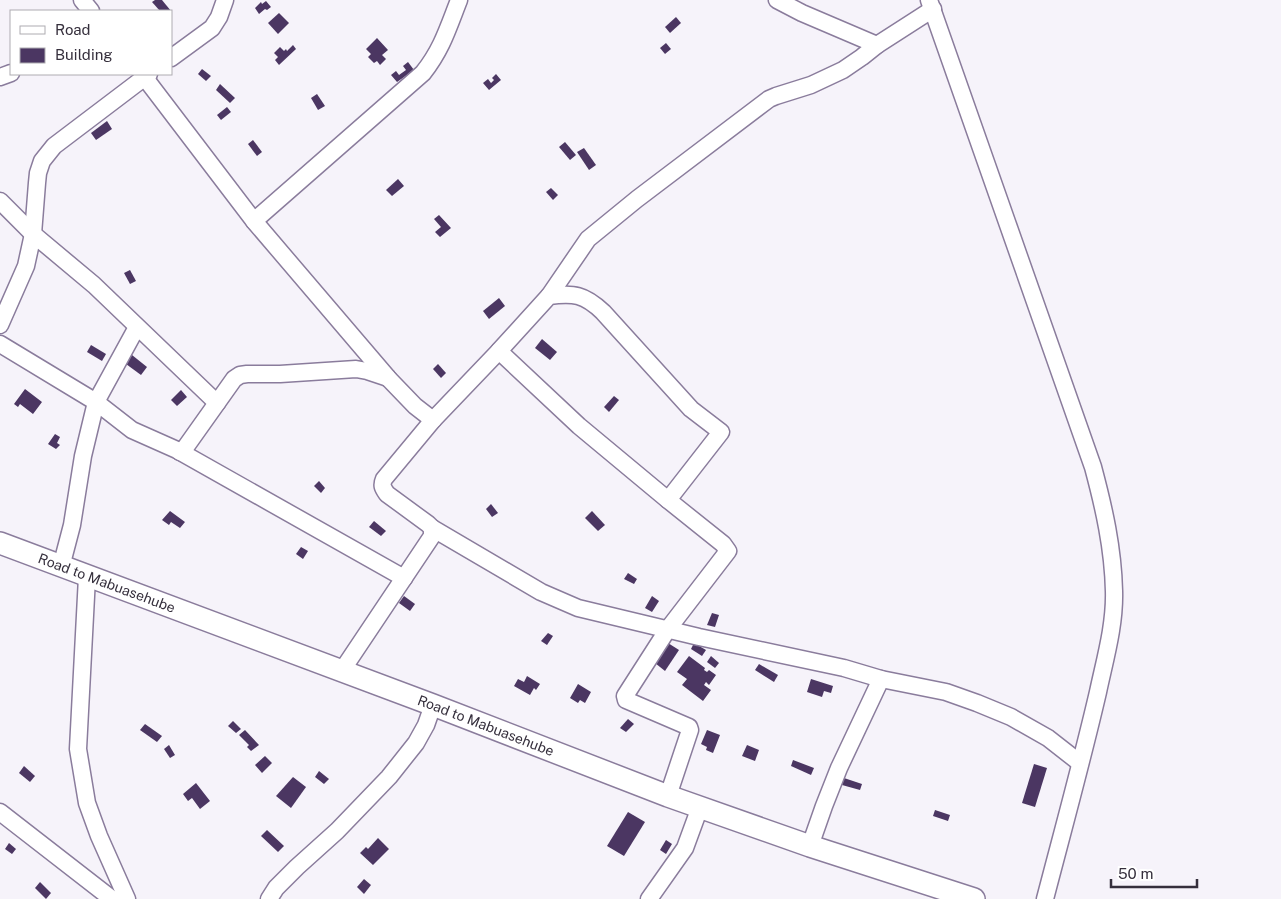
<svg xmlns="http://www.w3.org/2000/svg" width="1281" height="899" font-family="'Public Sans',sans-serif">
  <rect width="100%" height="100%" fill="#f6f3fa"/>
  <g fill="#4b3662">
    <polygon points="155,0 162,0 171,11 160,11 152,2"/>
    <polygon points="266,1 271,7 267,10 265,9 259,14 255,8 261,2 262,4"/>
    <polygon points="279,13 289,23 278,34 268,23"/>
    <polygon points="676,17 681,23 670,33 665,27"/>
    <polygon points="377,38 388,50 382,55 386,59 380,65 377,61 374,63 368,57 371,54 366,49"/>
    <polygon points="666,43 671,49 665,54 660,48"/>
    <polygon points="293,45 296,49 279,65 275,60 278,57 274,53 280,47 284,51 286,49 287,51"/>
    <polygon points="408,62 414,70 397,82 391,75 396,71 399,75 406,70 403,66"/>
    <polygon points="202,69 211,76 206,81 198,74"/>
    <polygon points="496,74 501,80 489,90 483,83 488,79 491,83 494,80 492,78"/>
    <polygon points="220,84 235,98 230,103 216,90"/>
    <polygon points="317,94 325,106 318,110 311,98"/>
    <polygon points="227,107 231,112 221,120 217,115"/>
    <polygon points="107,121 112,129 96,140 91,133"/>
    <polygon points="253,140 262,152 257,156 248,144"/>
    <polygon points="565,142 576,155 570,160 559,147"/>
    <polygon points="584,148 596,165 589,170 577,152"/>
    <polygon points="398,179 404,186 392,196 386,190"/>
    <polygon points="551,188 558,195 553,200 546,192"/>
    <polygon points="439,215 451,228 440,237 435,232 441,227 434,219"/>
    <polygon points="130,270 136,281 130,284 124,273"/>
    <polygon points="499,298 505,306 489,319 483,311"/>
    <polygon points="542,339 557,352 550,360 535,348"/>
    <polygon points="91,345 106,354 102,361 87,352"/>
    <polygon points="132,355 147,367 141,375 126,364"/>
    <polygon points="438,364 446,373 441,378 433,369"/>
    <polygon points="25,389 42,402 33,414 20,404 18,407 14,404"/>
    <polygon points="181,390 187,397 177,406 171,400"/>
    <polygon points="614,396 619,400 609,412 604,407"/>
    <polygon points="55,434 60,437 57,443 60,445 56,449 48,444"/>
    <polygon points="319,481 325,488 321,493 314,486"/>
    <polygon points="491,504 498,513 492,517 486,509"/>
    <polygon points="170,511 185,522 180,528 171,522 169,525 162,520"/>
    <polygon points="592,511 605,525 598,531 585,518"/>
    <polygon points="374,521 386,531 381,536 369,527"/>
    <polygon points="301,547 308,551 303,559 296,554"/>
    <polygon points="628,573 637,579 634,584 624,579"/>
    <polygon points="404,596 415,604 410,611 399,603"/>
    <polygon points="652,596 659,601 652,612 645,608"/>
    <polygon points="712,613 719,615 715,627 707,625"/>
    <polygon points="548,633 553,636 547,645 541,641"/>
    <polygon points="668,643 679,650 665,671 655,663"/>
    <polygon points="694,643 706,650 702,656 691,649"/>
    <polygon points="689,656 705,668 704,670 707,672 709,670 716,675 709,685 706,682 704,685 711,690 703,701 682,685 687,679 677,672"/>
    <polygon points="711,656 719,663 715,668 707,662"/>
    <polygon points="759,664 778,675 774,682 755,670"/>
    <polygon points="527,676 540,684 536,690 534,688 530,695 514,686 518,679 524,682"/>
    <polygon points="811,679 833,686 831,693 824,691 822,697 807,692"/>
    <polygon points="578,684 591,692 585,703 580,700 578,703 570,698"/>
    <polygon points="628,719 634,724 626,732 620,728"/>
    <polygon points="233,721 241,729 236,733 228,726"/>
    <polygon points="145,724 162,736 157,742 140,730"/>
    <polygon points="245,730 259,745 251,751 247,747 249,745 239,735"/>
    <polygon points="707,730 720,735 713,753 706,750 707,747 701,744"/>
    <polygon points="169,745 175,755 170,758 164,749"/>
    <polygon points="747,745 759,750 755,761 742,756"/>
    <polygon points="265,756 272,763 262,773 255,765"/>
    <polygon points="793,760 814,768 811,775 791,766"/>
    <polygon points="1034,764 1047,768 1035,807 1022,803"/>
    <polygon points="24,766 35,776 30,782 19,773"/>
    <polygon points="319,771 329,779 324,784 315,777"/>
    <polygon points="293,777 306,787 291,808 276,796"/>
    <polygon points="844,778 862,784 860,790 842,785"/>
    <polygon points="196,783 210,801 200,809 192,798 188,801 183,794"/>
    <polygon points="935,810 950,815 948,821 933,816"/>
    <polygon points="628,812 645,822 624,856 607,846"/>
    <polygon points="267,830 284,846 278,852 261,836"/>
    <polygon points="378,838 389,849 373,865 360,853 366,847 368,849"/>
    <polygon points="666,840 672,844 666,854 660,850"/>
    <polygon points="9,843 16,849 12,854 5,849"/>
    <polygon points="364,879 371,885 364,894 357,887"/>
    <polygon points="40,882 51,893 46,899 35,888"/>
  </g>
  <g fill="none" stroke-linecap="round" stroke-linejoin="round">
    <defs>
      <g id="minor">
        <polyline points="82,0 91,11"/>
        <polyline points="777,0 802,13 877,45"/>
        <path d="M929,0L1093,467C1104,508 1113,548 1114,591C1115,625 1105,659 1098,692C1082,761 1063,830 1045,899"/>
        <polyline points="171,58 212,28 219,17 225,0"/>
        <polyline points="142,74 254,221 388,378 415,406 433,420"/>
        <polyline points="0,77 11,73"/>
        <polyline points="0,201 33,234 94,285 217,403"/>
        <path d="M254,221L423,73C442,49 448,28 459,0"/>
        <polyline points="549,296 588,239 637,199 769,99 776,96 811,85 843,70 862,57 877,45 933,9"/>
        <polyline points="0,325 26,266 33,234 37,183 38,173 42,161 54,146 149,74"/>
        <polyline points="0,344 96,402 132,430 177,450 404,578"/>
        <polyline points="499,351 579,426 668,500 723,544 728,551 668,629 625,696 626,700 689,727 690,730 668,796"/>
        <polyline points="180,452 185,448 234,379 240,375 247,374 280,374 356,369 367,371 388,378"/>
        <polyline points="432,528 541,592 578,608 699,637 844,668 881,679 946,692 977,703 1011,717 1048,738 1080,763"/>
        <polyline points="61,567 72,525 83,456 96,402 137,327"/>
        <polyline points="87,577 78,749 87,803 99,836 127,899"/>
        <path d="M341,672L432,536V528L428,524L387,494C383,488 381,486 384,479L433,420L499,351L549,296C574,293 584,294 603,312L691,409L721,432L668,500"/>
        <polyline points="0,812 112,899"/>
        <polyline points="810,846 824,806 839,768 881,679"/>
        <polyline points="269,899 276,888 297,867 337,831 389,777 416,743 426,725 433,705"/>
        <polyline points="649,899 685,848 700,807"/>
      </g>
      <g id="major">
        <path id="s1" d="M0,543L433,705L668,796L810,846L974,899"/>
      </g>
    </defs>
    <use href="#minor" stroke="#8a7c9c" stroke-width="19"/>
    <use href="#major" stroke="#8a7c9c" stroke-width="24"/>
    <use href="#minor" stroke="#fff" stroke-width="16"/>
    <use href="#major" stroke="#fff" stroke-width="21"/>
  </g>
  <g text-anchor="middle" stroke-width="5" stroke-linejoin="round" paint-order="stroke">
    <g font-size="14" fill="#352f3c" stroke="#fff">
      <text dy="5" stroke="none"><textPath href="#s1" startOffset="114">Road to Mabuasehube</textPath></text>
      <text dy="5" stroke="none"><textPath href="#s1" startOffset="519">Road to Mabuasehube</textPath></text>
    </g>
  </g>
  <rect x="10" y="10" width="162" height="65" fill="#ffffff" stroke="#aeacb1"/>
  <rect x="20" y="26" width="25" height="8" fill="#ffffff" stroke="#aeacb1"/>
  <text x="55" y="35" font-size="15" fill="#352f3c">Road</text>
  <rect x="20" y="48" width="25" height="15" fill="#4b3662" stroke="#aeacb1"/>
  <text x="55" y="60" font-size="15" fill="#352f3c">Building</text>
  <path d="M1111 879v8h86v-8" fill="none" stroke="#352f3c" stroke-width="2.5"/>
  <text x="1118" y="879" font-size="15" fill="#352f3c" stroke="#ffffff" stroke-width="4" paint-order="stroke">50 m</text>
</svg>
